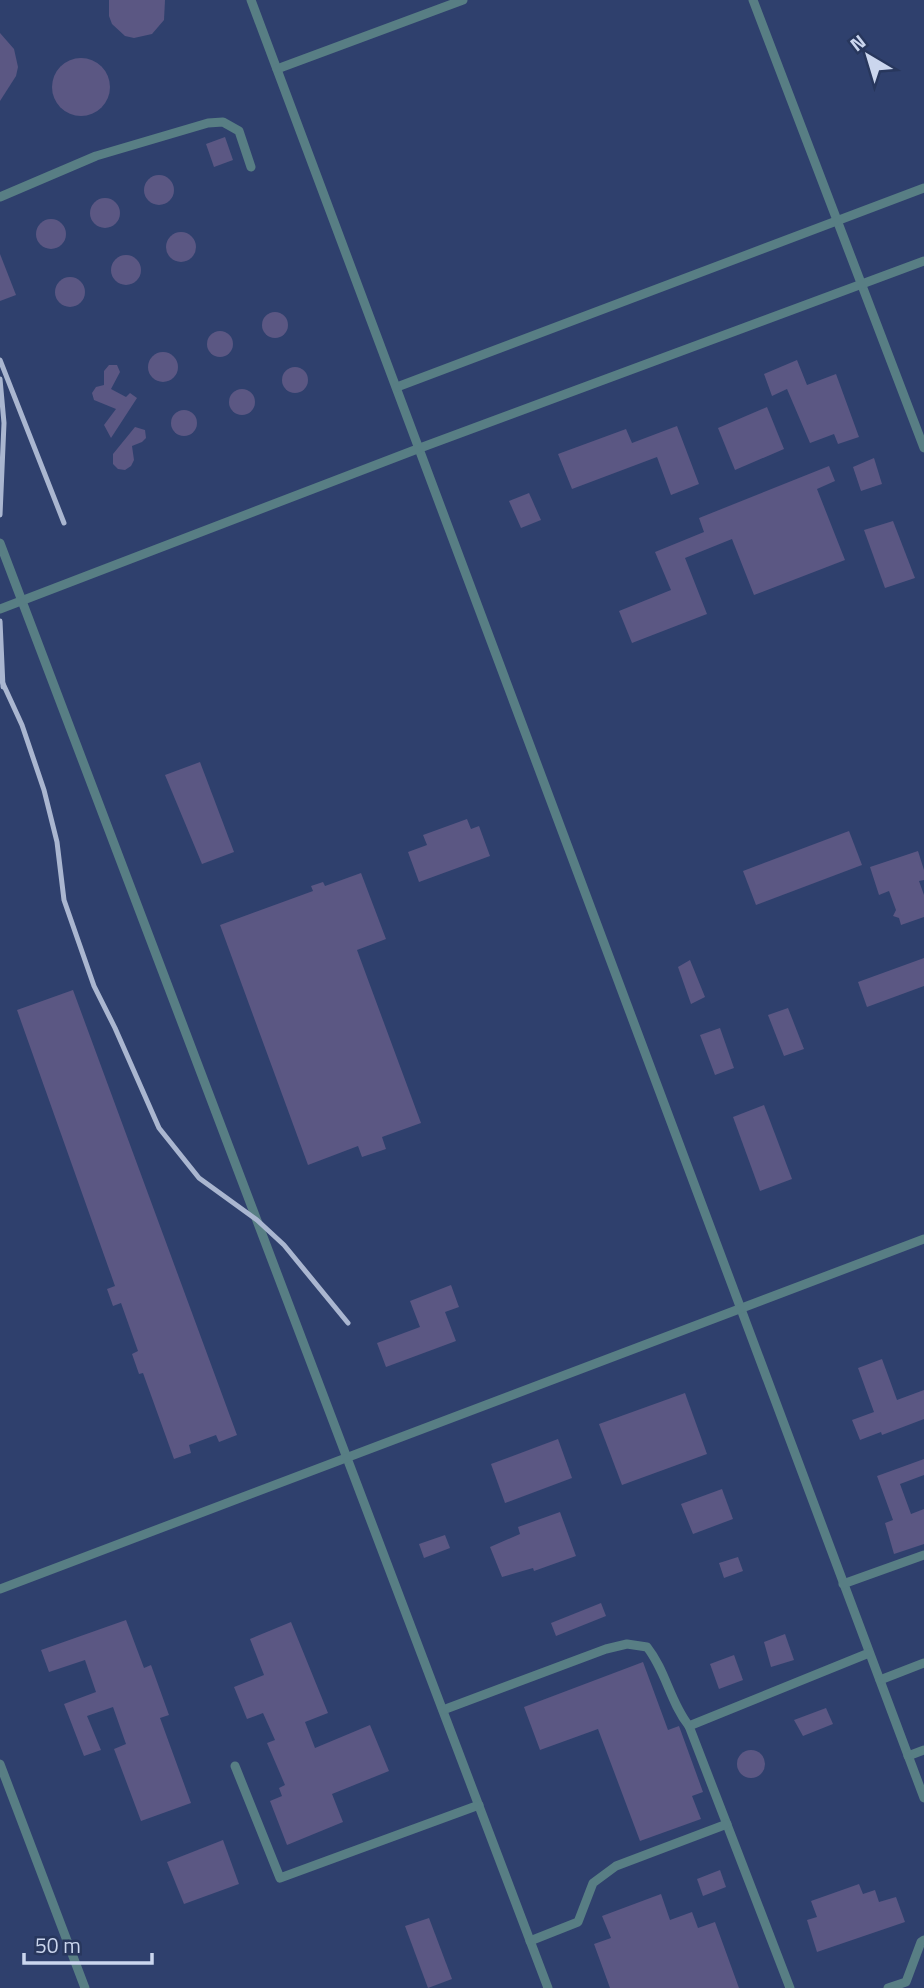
<svg xmlns="http://www.w3.org/2000/svg" width="924" height="1988" font-family="'Titillium Web',sans-serif">
  <rect width="100%" height="100%" fill="#28375d"/>
  <rect fill="#2f406d" x="0" y="0" width="924" height="1988"/>
  <g fill="#5b5783">
    <polygon points="109,0 165,0 164,20 152,34 134,38 125,36 112,24 109,16"/>
    <polygon points="0,33 14,49 18,67 16,76 0,101"/>
    <circle cx="81" cy="87" r="29"/>
    <polygon points="225,137 233,160 214,167 206,144"/>
    <circle cx="159" cy="190" r="15"/>
    <circle cx="105" cy="213" r="15"/>
    <circle cx="51" cy="234" r="15"/>
    <circle cx="181" cy="247" r="15"/>
    <polygon points="0,254 16,295 0,301"/>
    <circle cx="126" cy="270" r="15"/>
    <circle cx="70" cy="292" r="15"/>
    <circle cx="275" cy="325" r="13"/>
    <circle cx="220" cy="344" r="13"/>
    <circle cx="163" cy="367" r="15"/>
    <polygon points="797,360 807,385 836,374 859,437 838,444 834,434 810,443 787,389 772,396 764,374"/>
    <polygon points="109,365 117,365 120,372 111,389 126,397 130,393 137,398 111,438 104,425 116,409 94,400 92,393 96,387 104,385 104,371"/>
    <circle cx="295" cy="380" r="13"/>
    <circle cx="242" cy="402" r="13"/>
    <polygon points="767,407 784,449 735,470 718,428"/>
    <circle cx="184" cy="423" r="13"/>
    <polygon points="677,426 699,484 671,495 657,457 572,489 558,454 626,429 632,443"/>
    <polygon points="135,427 145,430 146,438 142,442 132,446 134,460 131,466 125,470 118,469 113,464 113,454"/>
    <polygon points="874,458 882,484 861,491 853,467"/>
    <polygon points="829,466 835,481 817,489 845,560 754,595 732,539 685,558 707,614 632,643 619,611 671,590 655,552 704,532 699,518"/>
    <polygon points="529,493 541,520 521,528 509,501"/>
    <polygon points="893,521 915,578 885,588 864,530"/>
    <polygon points="200,762 234,852 202,864 165,775"/>
    <polygon points="467,819 471,829 479,826 490,856 419,882 408,852 427,845 423,835"/>
    <polygon points="849,831 862,865 756,905 743,871"/>
    <polygon points="918,851 924,870 924,880 919,881 924,895 924,917 901,925 899,918 893,916 896,910 889,891 879,895 870,867"/>
    <polygon points="361,873 386,939 357,950 421,1123 382,1137 386,1149 362,1157 358,1146 308,1165 220,925 313,891 311,886 323,882 325,886"/>
    <polygon points="924,958 924,986 867,1007 858,982"/>
    <polygon points="690,960 705,997 691,1004 678,967"/>
    <polygon points="73,990 237,1435 219,1442 216,1435 189,1445 191,1453 174,1459 143,1373 139,1374 132,1354 138,1351 121,1303 113,1306 107,1289 115,1286 17,1010"/>
    <polygon points="788,1008 804,1049 784,1056 768,1015"/>
    <polygon points="720,1028 734,1068 715,1075 700,1035"/>
    <polygon points="764,1105 792,1179 760,1191 733,1117"/>
    <polygon points="451,1285 459,1307 445,1312 456,1341 386,1367 377,1343 420,1327 410,1301"/>
    <polygon points="882,1359 897,1400 924,1390 924,1419 882,1435 881,1432 860,1440 852,1420 874,1412 858,1368"/>
    <polygon points="685,1393 707,1454 622,1485 599,1424"/>
    <polygon points="558,1439 572,1478 505,1503 491,1464"/>
    <polygon points="924,1459 924,1475 900,1484 911,1514 924,1509 924,1544 894,1554 885,1523 893,1520 877,1476"/>
    <polygon points="722,1489 733,1519 693,1534 681,1504"/>
    <polygon points="560,1512 576,1556 534,1571 533,1568 502,1577 490,1547 520,1534 518,1527"/>
    <polygon points="445,1535 450,1548 424,1558 419,1544"/>
    <polygon points="738,1557 743,1571 724,1578 719,1563"/>
    <polygon points="601,1603 606,1616 556,1636 551,1623"/>
    <polygon points="126,1620 144,1668 151,1665 169,1715 160,1718 191,1803 141,1821 114,1749 126,1744 113,1707 87,1716 101,1750 84,1756 64,1704 96,1692 85,1660 49,1672 41,1650"/>
    <polygon points="291,1622 328,1713 305,1722 315,1748 370,1725 389,1771 332,1794 343,1822 287,1845 270,1801 282,1796 279,1788 285,1785 267,1743 275,1740 263,1713 247,1719 234,1687 264,1675 250,1639"/>
    <polygon points="785,1634 794,1660 771,1667 764,1642"/>
    <polygon points="734,1655 743,1680 719,1689 710,1664"/>
    <polygon points="643,1662 668,1730 679,1726 703,1792 692,1796 701,1819 640,1841 598,1729 540,1750 524,1707"/>
    <polygon points="826,1708 833,1724 803,1736 794,1720"/>
    <circle cx="751" cy="1764" r="14"/>
    <polygon points="223,1840 239,1884 184,1904 167,1862"/>
    <polygon points="720,1870 726,1887 703,1896 697,1879"/>
    <polygon points="859,1884 863,1894 875,1890 879,1902 896,1897 905,1922 817,1952 807,1920 817,1917 811,1901"/>
    <polygon points="661,1894 670,1920 692,1912 698,1928 715,1922 739,1988 610,1988 594,1944 611,1938 602,1916"/>
    <polygon points="429,1918 452,1979 428,1988 405,1926"/>
  </g>
  <g fill="none" stroke-linecap="round" stroke-linejoin="round">
    <g stroke="#587e84" stroke-width="9">
      <polyline points="251,0 924,1798"/>
      <polyline points="753,0 924,448"/>
      <polyline points="277,69 463,0"/>
      <polyline points="0,197 96,156 208,123 223,122 239,131 251,167"/>
      <polyline points="397,387 924,188"/>
      <polyline points="0,543 548,1988"/>
      <polyline points="0,609 420,448 924,261"/>
      <polyline points="843,1584 924,1555"/>
      <polyline points="0,1589 924,1239"/>
      <polyline points="880,1680 924,1663"/>
      <path d="M443,1710L606,1649L627,1644L647,1647C666,1671 670,1702 689,1726L790,1988"/>
      <polyline points="689,1726 869,1653"/>
      <polyline points="908,1756 924,1750"/>
      <polyline points="0,1764 85,1988"/>
      <polyline points="235,1766 280,1878 479,1805"/>
      <polyline points="530,1941 578,1922 593,1883 616,1866 727,1824"/>
      <polyline points="888,1988 906,1982 921,1942 924,1940"/>
    </g>
    <g stroke="#aab6d0" stroke-width="5">
      <polyline points="0,360 64,523"/>
      <polyline points="0,379 4,423 0,515"/>
      <polyline points="0,621 3,687"/>
      <polyline points="0,677 22,725 44,790 57,842 64,900 94,986 115,1028 159,1128 199,1178 257,1220 284,1245 348,1323"/>
    </g>
  </g>
  <g transform="translate(868 56) rotate(322)" stroke="#28375d" stroke-width="5" paint-order="stroke">
  <path d="M0-5L12 26L0 18L-12 26Z" fill="#cbd6ee"/>
  <text y="-10" font-size="19" font-weight="bold" text-anchor="middle" fill="#cbd6ee">N</text>
  </g>
  <path d="M24 1953v10h128v-10" fill="none" stroke="#cbd6ee" stroke-width="3.5"/>
  <text x="35" y="1953" font-size="21" fill="#cbd6ee" stroke="#28375d" stroke-width="5" paint-order="stroke">50 m</text>
</svg>
